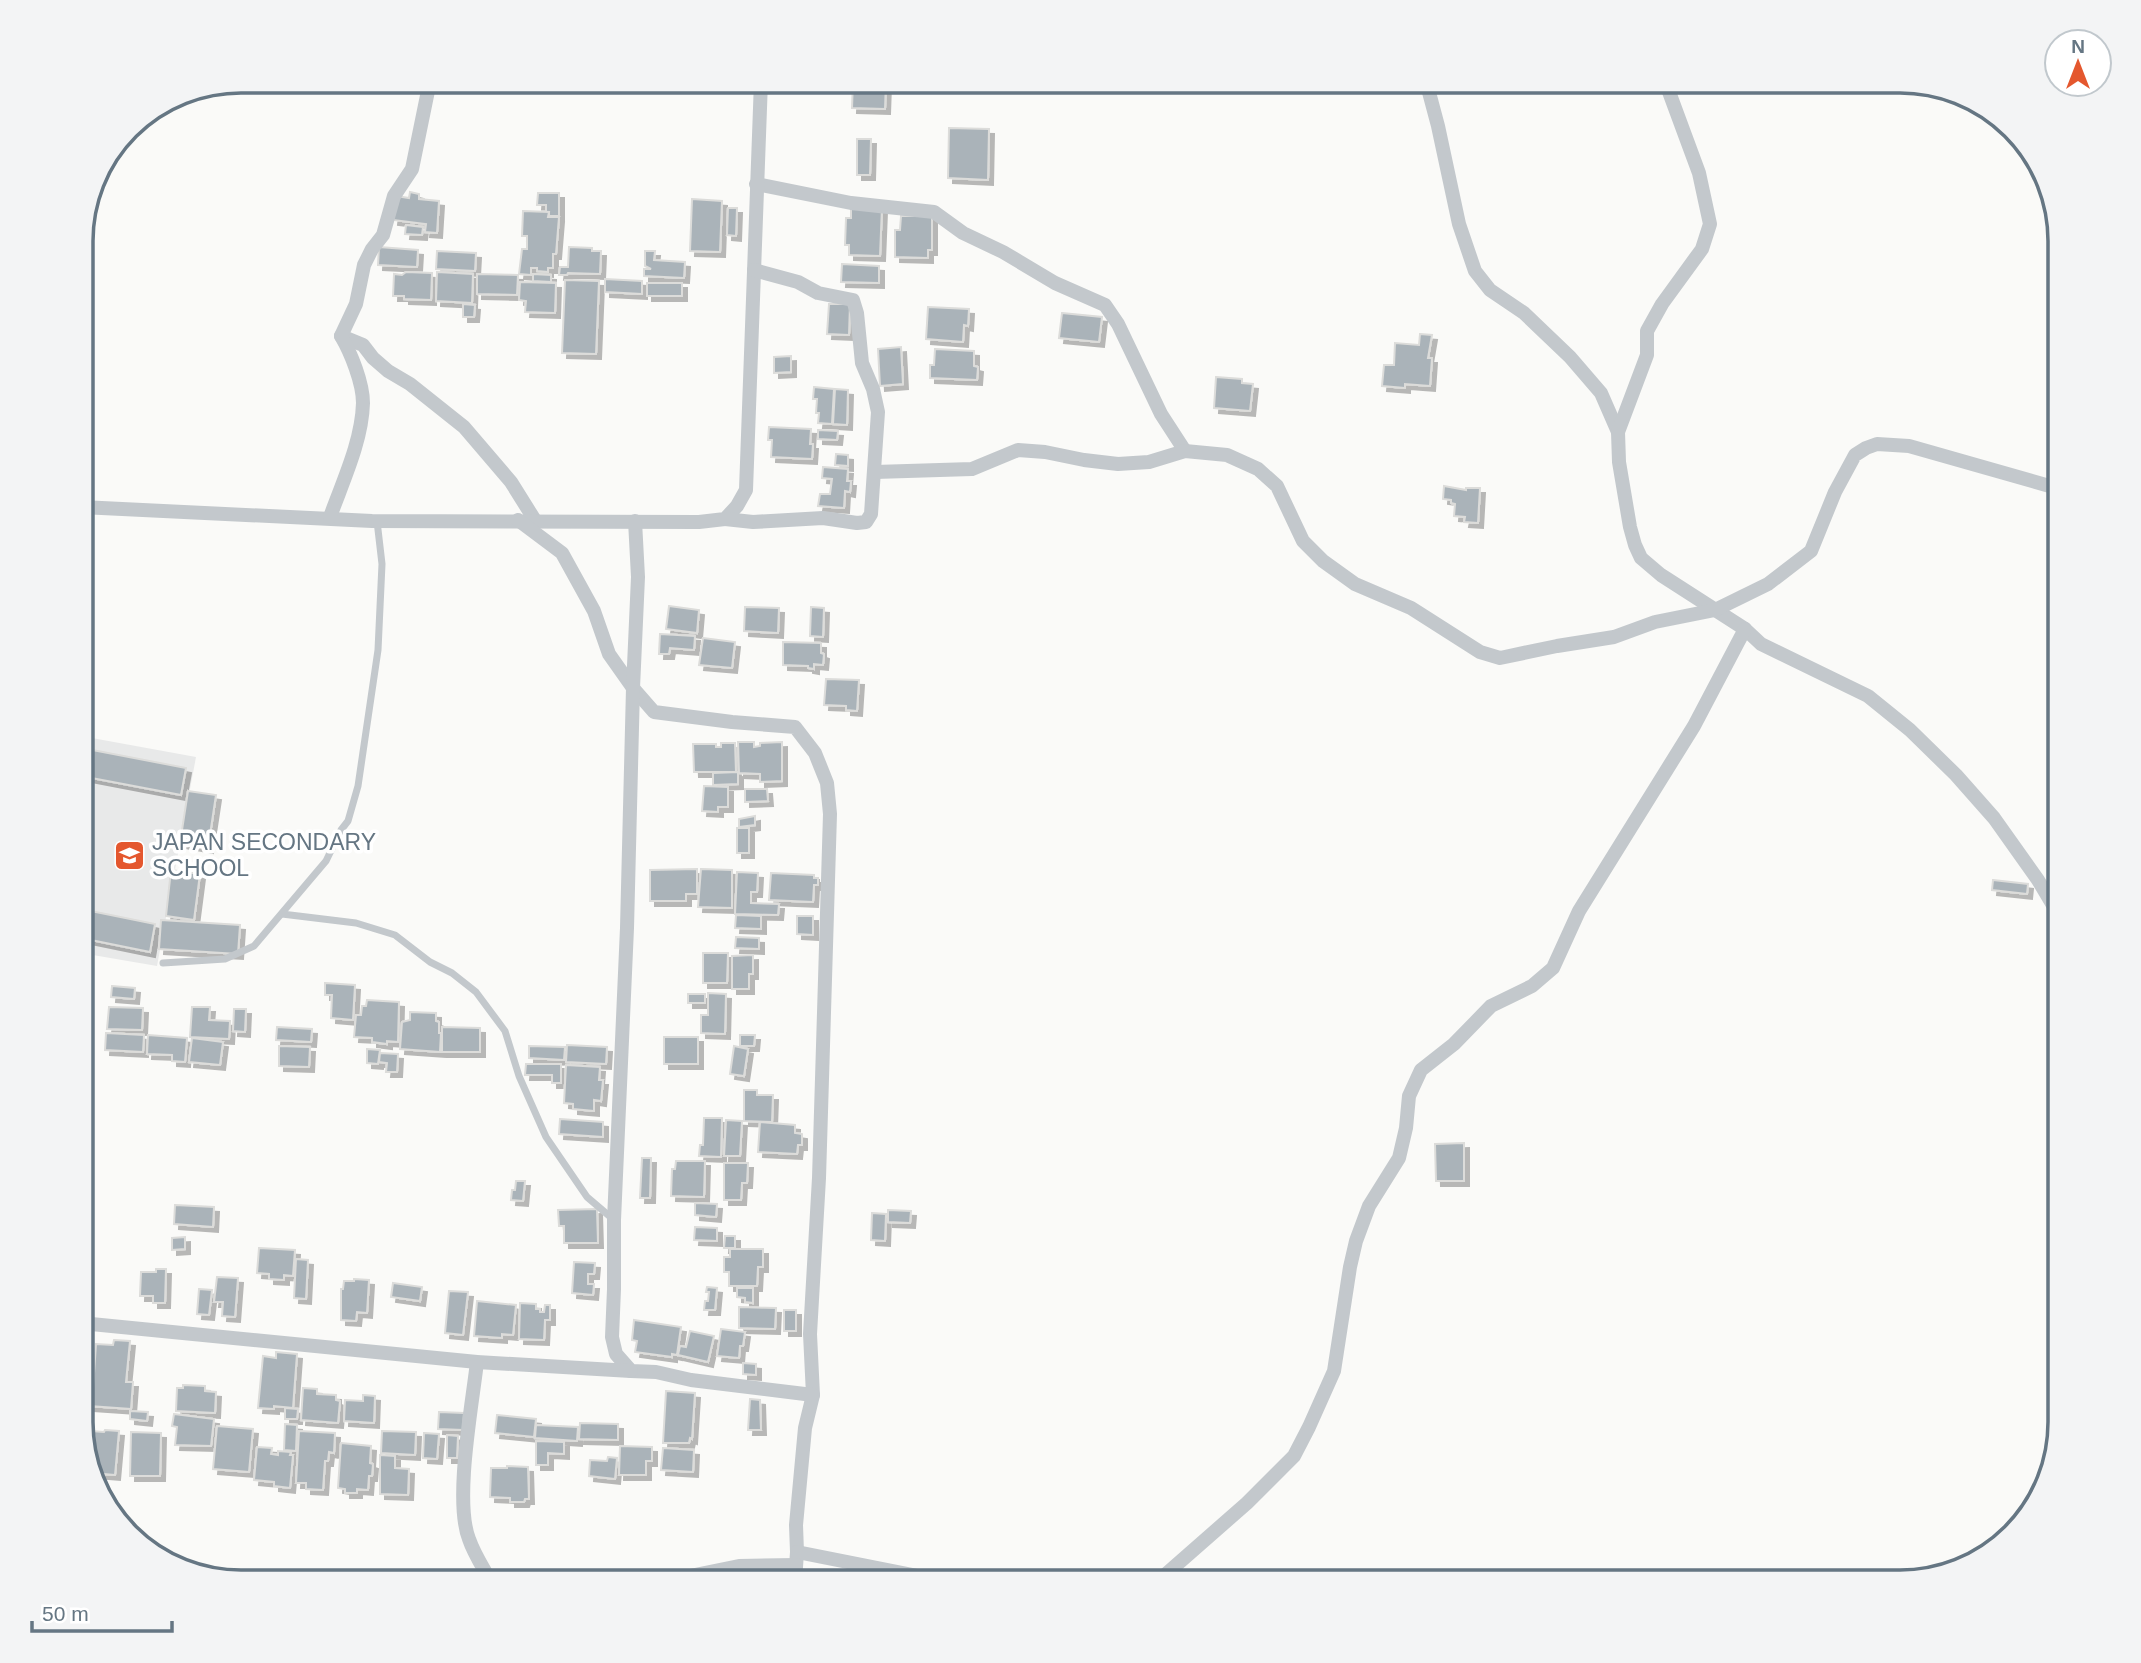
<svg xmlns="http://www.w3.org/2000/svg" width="2141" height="1663" font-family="Helvetica,sans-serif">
  <defs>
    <filter id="shadow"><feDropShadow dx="5" dy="5" stdDeviation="0" flood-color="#0004"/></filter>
  </defs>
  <rect width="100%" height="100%" fill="#fafaf8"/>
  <polygon fill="#e8e9e9" points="81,736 196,757 157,966 81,953"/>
  <g fill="#aab3b9" stroke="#dcdcda" stroke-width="2" filter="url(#shadow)">
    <polygon points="853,81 886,81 885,109 852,108"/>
    <polygon points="949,128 989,129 988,180 948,178"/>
    <polygon points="857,139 871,139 870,175 857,175"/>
    <polygon points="410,192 419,194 419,199 439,201 437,233 425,232 426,224 393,220 396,196 409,198"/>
    <polygon points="538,193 559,193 559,216 549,216 549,212 546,212 546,205 537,205"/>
    <polygon points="692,199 722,201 720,252 690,251"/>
    <polygon points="851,206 882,207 880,256 849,255 849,245 845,245 846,218 851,218"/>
    <polygon points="728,208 737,208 736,236 727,235"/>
    <polygon points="523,211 549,212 548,217 559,217 556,254 553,254 553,268 548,268 548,272 537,271 537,268 531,268 531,275 519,274 522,249 527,249 527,236 522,236"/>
    <polygon points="901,216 932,216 932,250 928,250 928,258 895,257 895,230 900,230"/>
    <polygon points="406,225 423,227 422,235 405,234"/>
    <polygon points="379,247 418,250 417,267 378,265"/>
    <polygon points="569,247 592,248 592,251 601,251 600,274 568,273 567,275 559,275 560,267 568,267"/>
    <polygon points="437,251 476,253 475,271 436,269"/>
    <polygon points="645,251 655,251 654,260 685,262 684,278 644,276 644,269 651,269 645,266"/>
    <polygon points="842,264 879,266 879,283 841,282"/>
    <polygon points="406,272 432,273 431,300 404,299 404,296 393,296 394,274 402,275"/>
    <polygon points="437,272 473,274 472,303 436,301"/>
    <polygon points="477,274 518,275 517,295 477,294"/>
    <polygon points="533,274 551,275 551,282 533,281"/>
    <polygon points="605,279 642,281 642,294 605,292"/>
    <polygon points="565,280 599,281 596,354 562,353"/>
    <polygon points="520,282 556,283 555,313 525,312 526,301 519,300"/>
    <rect x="647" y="283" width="35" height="13"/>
    <polygon points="463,304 475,305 474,317 463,317"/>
    <polygon points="829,304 850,304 849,335 827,334"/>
    <polygon points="928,307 969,309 968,326 964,325 963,342 926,339"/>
    <polygon points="1062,313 1102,317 1099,342 1059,338"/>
    <polygon points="1420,334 1432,335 1428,358 1432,358 1430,386 1405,384 1405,388 1382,386 1384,365 1394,365 1395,343 1419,345"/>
    <polygon points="901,347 903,384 880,386 878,349"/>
    <polygon points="935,349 974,351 974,366 978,367 977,380 930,378 930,365 934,365"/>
    <polygon points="791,356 791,372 774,373 774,357"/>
    <polygon points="1216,377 1242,379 1242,383 1253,384 1250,411 1214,408"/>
    <polygon points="814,387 834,389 832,424 818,423 819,413 816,413 817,399 813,399"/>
    <polygon points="835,389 848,390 847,425 833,424"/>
    <polygon points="769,427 811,429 810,444 813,444 812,459 771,457 772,440 768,440"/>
    <polygon points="818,430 838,431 837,440 818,439"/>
    <polygon points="836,454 848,455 848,466 835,465"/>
    <polygon points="823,467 848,469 847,481 851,481 850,492 845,491 844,508 818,506 820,494 830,494 832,479 822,478"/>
    <polygon points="1444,486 1466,490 1466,488 1480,488 1478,523 1464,522 1465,517 1454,516 1455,504 1451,503 1451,500 1443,499"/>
    <polygon points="669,606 699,610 697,633 666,629"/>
    <polygon points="745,607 779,608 778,633 744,631"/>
    <polygon points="811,607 824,608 823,637 810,636"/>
    <polygon points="660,634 695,636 694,650 670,648 669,654 659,654"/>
    <polygon points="703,638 735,642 732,668 699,665"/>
    <polygon points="783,642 821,643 821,653 824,654 823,665 814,664 814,669 808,668 808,666 783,665"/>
    <polygon points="826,679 859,680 857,711 846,710 846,706 824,705"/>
    <polygon points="738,742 754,742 754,747 760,746 760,743 782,742 782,781 760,782 760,774 739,773"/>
    <polygon points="721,743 735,743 736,772 694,772 693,744 716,744 716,747 721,747"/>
    <polygon points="82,748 186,768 181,795 81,776"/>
    <polygon points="738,772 738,784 713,785 713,773"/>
    <polygon points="704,786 728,787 728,807 718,807 718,812 702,811"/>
    <polygon points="745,789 767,789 768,801 745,802"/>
    <polygon points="188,791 216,795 208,848 180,843"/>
    <polygon points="755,816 755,825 739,827 739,819"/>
    <rect x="737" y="828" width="12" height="25"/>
    <polygon points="697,869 697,894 686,894 686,901 650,901 650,870"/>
    <polygon points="701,869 732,870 732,908 698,907"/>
    <polygon points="171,870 200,874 194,920 166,916"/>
    <polygon points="737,872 758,873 757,892 751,892 751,903 779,904 778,915 735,914"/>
    <polygon points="771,873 814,875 814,878 818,878 818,885 814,885 813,902 769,900"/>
    <polygon points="1993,880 2028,884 2027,894 1992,890"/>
    <polygon points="81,909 155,924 150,952 81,938"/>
    <polygon points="736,915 761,916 761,929 735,928"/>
    <polygon points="797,916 813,916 813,935 797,934"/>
    <polygon points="161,920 240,925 238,954 159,949"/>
    <polygon points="736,937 759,938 759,949 735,948"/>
    <polygon points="703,953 728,953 727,983 703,983"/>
    <polygon points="753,955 753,974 749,974 749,989 732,989 732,956"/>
    <polygon points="325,983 355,985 353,1020 331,1018 332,995 325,995"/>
    <polygon points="112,986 135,988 134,999 111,997"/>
    <polygon points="708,993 726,994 725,1034 701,1033 701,1015 708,1015"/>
    <rect x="688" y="994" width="17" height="9"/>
    <polygon points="367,1000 399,1002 398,1042 387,1041 387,1044 372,1042 372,1038 354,1037 356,1015 361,1015 362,1006 366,1006"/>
    <polygon points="109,1007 143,1008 142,1030 107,1029"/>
    <polygon points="192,1007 210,1007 209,1020 230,1021 229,1039 190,1037"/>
    <polygon points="234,1009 246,1009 245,1032 233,1031"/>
    <polygon points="410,1012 436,1013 436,1021 439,1022 439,1033 441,1033 440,1052 400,1049 402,1022 410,1020"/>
    <polygon points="277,1027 312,1029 311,1042 276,1040"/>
    <polygon points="442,1027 480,1028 480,1052 442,1052"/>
    <polygon points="106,1033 144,1035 143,1052 105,1050"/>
    <polygon points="148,1035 187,1038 185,1062 172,1061 172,1055 147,1054"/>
    <polygon points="740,1035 755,1035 754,1046 740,1046"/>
    <rect x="664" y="1037" width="34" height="27"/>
    <polygon points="192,1038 223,1042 220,1065 189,1062"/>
    <polygon points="567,1045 607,1047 606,1064 566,1062"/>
    <polygon points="279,1046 310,1047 309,1067 279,1066"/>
    <polygon points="529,1046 565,1047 564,1060 529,1058"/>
    <polygon points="734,1046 748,1049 744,1076 730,1074"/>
    <polygon points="367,1049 380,1050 378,1064 367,1063"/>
    <polygon points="380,1053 398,1054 397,1072 386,1072 387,1063 379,1062"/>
    <polygon points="526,1064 561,1064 561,1083 552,1083 552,1075 525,1075"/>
    <polygon points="566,1065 600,1067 599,1080 603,1080 601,1101 594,1100 594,1111 573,1109 573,1104 564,1103"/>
    <polygon points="744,1090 757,1090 757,1095 773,1095 772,1122 744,1121"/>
    <polygon points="704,1118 722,1118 721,1157 699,1156 700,1145 703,1145"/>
    <polygon points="560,1119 603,1122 603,1137 559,1134"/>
    <polygon points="726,1120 742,1121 740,1156 724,1156"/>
    <polygon points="760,1122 795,1125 795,1133 802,1134 802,1145 798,1145 797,1154 758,1152"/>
    <polygon points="1464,1143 1464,1181 1436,1181 1435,1144"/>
    <polygon points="642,1158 651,1158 650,1198 640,1198"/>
    <polygon points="676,1161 705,1161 704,1197 671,1196 672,1169 675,1169"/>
    <polygon points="724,1163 748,1163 747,1183 742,1183 741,1200 724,1200"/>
    <polygon points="516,1181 525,1181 523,1201 511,1200 512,1190 515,1190"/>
    <polygon points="695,1203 717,1204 716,1217 695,1215"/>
    <polygon points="175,1205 214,1207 213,1227 174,1224"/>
    <polygon points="597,1209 598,1243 564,1243 564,1226 559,1226 558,1210"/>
    <polygon points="888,1210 911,1211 910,1223 888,1222"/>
    <polygon points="872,1213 886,1214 885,1241 871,1240"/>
    <polygon points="695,1227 717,1228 717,1241 694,1240"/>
    <polygon points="725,1236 735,1236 735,1248 724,1248"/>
    <polygon points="185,1237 185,1249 172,1250 172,1238"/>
    <polygon points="259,1248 295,1250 293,1276 284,1275 284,1280 269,1279 269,1274 257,1273"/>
    <polygon points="730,1249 763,1249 763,1267 758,1267 757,1286 729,1286 729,1272 724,1272 724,1257 730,1257"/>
    <polygon points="296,1259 308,1260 306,1299 294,1298"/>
    <polygon points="574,1262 595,1263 594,1274 588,1274 588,1284 594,1284 593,1295 572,1293"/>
    <polygon points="156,1269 166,1269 165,1303 153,1303 153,1296 140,1296 141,1272 156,1272"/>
    <polygon points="217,1277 238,1278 235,1317 222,1316 223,1302 214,1302"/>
    <polygon points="354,1279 369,1280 367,1313 357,1312 356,1321 341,1320 341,1289 343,1289 344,1281 354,1281"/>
    <polygon points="393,1283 422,1287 420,1301 391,1297"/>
    <polygon points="707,1287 717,1288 715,1310 704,1310 705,1301 708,1301 709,1292 706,1292"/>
    <polygon points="737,1288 753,1288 753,1303 745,1302 745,1298 737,1297"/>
    <polygon points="199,1289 212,1290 209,1315 197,1314"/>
    <polygon points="449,1291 468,1292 463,1335 445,1333"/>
    <polygon points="477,1301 516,1305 513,1335 502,1334 502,1338 474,1336"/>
    <polygon points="520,1303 536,1304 536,1309 540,1309 540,1312 544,1312 545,1305 550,1305 550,1320 545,1320 544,1340 519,1339"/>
    <polygon points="739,1307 776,1308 775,1329 739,1328"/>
    <rect x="784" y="1310" width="12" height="21"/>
    <polygon points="634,1320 681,1327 677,1355 672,1354 672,1357 635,1352 637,1341 632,1340"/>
    <polygon points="721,1329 745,1332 743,1346 740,1346 739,1358 717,1356"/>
    <polygon points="690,1331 714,1336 708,1362 678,1355 680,1346 686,1347"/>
    <polygon points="114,1340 130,1341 126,1382 133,1382 131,1409 89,1406 90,1388 93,1388 96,1344 113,1345"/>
    <polygon points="276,1352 297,1354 293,1408 274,1406 274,1409 258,1408 263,1356 276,1358"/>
    <polygon points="743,1363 756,1364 756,1375 743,1374"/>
    <polygon points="183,1385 205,1386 205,1391 216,1392 215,1413 176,1411 177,1388 183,1388"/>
    <polygon points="303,1388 317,1389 317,1394 336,1395 336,1400 340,1401 338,1423 301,1420"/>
    <polygon points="666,1391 695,1393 692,1439 690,1438 689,1443 663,1443"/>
    <polygon points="363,1395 375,1396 374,1423 344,1421 345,1400 363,1401"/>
    <polygon points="750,1399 760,1400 761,1430 748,1430"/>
    <polygon points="285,1408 298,1409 297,1419 285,1419"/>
    <polygon points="130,1411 148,1412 147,1421 130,1419"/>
    <polygon points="439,1412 464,1413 463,1430 438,1429"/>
    <polygon points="174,1414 214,1419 211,1446 175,1445 177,1427 172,1426"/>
    <polygon points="497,1415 536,1419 534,1437 495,1433"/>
    <polygon points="580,1423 618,1424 618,1440 579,1439"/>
    <polygon points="285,1424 297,1425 296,1451 284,1450"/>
    <polygon points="536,1425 578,1427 577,1441 535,1438"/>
    <polygon points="217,1426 253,1429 249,1472 213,1469"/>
    <polygon points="105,1430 119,1431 115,1475 92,1473 88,1459 91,1431 104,1432"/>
    <polygon points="299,1431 335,1433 334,1453 329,1452 328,1461 325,1461 323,1490 306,1489 306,1483 296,1483"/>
    <polygon points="382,1431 416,1432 415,1455 381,1453"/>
    <polygon points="131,1432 161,1433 160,1476 130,1476"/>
    <polygon points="424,1433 439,1434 437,1459 423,1458"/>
    <polygon points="447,1435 458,1436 457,1458 447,1458"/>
    <polygon points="536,1441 564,1442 564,1454 548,1453 548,1465 536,1465"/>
    <polygon points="341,1443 371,1446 370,1463 373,1464 372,1476 369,1476 368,1490 357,1489 357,1493 345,1493 345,1489 338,1488"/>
    <polygon points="620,1446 652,1447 652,1461 646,1461 646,1475 619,1475"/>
    <polygon points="257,1447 272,1448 271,1454 278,1455 278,1451 291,1452 290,1455 293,1455 290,1488 274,1486 274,1482 254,1480"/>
    <polygon points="663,1448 694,1450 693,1472 661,1470"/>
    <polygon points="380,1455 395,1456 395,1468 409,1469 408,1495 380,1494"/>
    <polygon points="608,1457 617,1458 615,1479 589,1476 590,1460 607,1461"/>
    <polygon points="507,1466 528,1467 529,1499 525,1499 524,1502 510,1502 510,1498 490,1497 491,1468 507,1468"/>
  </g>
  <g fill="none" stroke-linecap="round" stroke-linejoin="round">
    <g stroke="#c3c8cc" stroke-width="7">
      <polyline points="282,914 356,923 395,935 430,962 452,973 476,992 505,1031 519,1076 546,1137 587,1197 614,1220"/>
      <polyline points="163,963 225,959 254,946 326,861 341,830 348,821 358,786 378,650 382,564 377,521"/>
    </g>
    <g stroke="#c3c8cc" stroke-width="14">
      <polyline points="1426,81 1438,126 1459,224 1475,271 1490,290 1524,313 1570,357 1601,393 1618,432"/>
      <polyline points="1665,81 1699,173 1710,224 1702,249 1662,304 1647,331 1647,355 1618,432 1619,462 1630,527 1635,545 1641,558 1661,575 1745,629 1761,644 1868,696 1910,730 1956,775 1994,818 2038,880 2060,917"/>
      <polyline points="756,184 851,203 934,212 963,233 1003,252 1055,283 1105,305 1118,324 1161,414 1185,451"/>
      <polyline points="341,336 363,345 373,358 388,371 410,384 464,427 511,482 536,522"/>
      <polyline points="875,472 972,469 1018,450 1045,452 1084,460 1118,464 1149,462 1185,451 1227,455 1258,469 1277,486 1303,541 1323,561 1355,584 1411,608 1480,652 1500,658 1557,646 1614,637 1655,622 1715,610 1768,584 1811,551 1835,492 1855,455 1866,448 1877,444 1909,446 2060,489"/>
      <polyline points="81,507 372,521 699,522 725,519 737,506 746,490 761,81"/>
      <path d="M330,517C343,481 362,441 363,403C363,383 351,353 341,336L356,304L364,265L372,249L383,235L394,196L412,169L430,81"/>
      <polyline points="725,519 753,522 823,518 857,523 866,522 871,514 878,412 873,389 862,363 857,313 853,300 818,293 798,282 754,270"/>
      <polyline points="518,520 562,553 594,611 609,654 633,688 654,712 732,722 795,727 815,753 827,783 830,814 819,1178 810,1334 813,1395 805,1428 796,1525 797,1552 795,1582"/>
      <polyline points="635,521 638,577 633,688 627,928 614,1220 614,1289 612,1337 616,1354 631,1371 656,1372 691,1380 813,1395"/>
      <polyline points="81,1323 477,1362 631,1371"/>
      <path d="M477,1362C472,1406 454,1501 469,1539C474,1554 484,1569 491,1582"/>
      <polyline points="797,1552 948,1582"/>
      <polyline points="634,1582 685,1577 739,1566 796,1565"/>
      <polyline points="1157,1582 1247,1503 1294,1456 1309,1427 1334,1371 1350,1267 1356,1241 1369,1206 1399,1158 1406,1128 1409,1096 1421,1070 1454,1044 1491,1006 1532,986 1553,968 1579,911 1694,726 1745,629"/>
    </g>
  </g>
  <defs>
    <symbol id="school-square" viewBox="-11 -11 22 22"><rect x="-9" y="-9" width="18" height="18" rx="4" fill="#e4572e" stroke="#fff"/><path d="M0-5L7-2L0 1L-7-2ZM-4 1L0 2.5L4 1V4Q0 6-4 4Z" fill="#fff"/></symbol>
  </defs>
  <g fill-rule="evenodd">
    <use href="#school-square" x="112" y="838" width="35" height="35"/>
  </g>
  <g text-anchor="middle" stroke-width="7" stroke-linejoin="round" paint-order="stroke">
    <g font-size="23" fill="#657683" stroke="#fff" text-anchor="start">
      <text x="152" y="850">JAPAN SECONDARY<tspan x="152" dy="26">SCHOOL</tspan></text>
    </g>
  </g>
  <path d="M0 0H2141V1663H0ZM241 93H1900A148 148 0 0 1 2048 241V1422A148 148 0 0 1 1900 1570H241A148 148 0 0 1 93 1422V241A148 148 0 0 1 241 93Z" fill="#f3f4f5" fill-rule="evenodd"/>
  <path fill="none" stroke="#657683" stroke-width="3.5" d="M241 93H1900A148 148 0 0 1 2048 241V1422A148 148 0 0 1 1900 1570H241A148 148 0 0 1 93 1422V241A148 148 0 0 1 241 93Z"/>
  <g transform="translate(2078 63)"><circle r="33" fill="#ffffff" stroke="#c1c8cd" stroke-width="2"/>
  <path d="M0-5L12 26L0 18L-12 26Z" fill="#e4572e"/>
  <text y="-10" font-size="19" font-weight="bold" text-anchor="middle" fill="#657683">N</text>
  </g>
  <path d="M32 1621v10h140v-10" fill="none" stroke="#657683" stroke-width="3.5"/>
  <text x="42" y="1621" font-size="21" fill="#657683" stroke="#ffffff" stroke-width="5" paint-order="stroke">50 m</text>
</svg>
